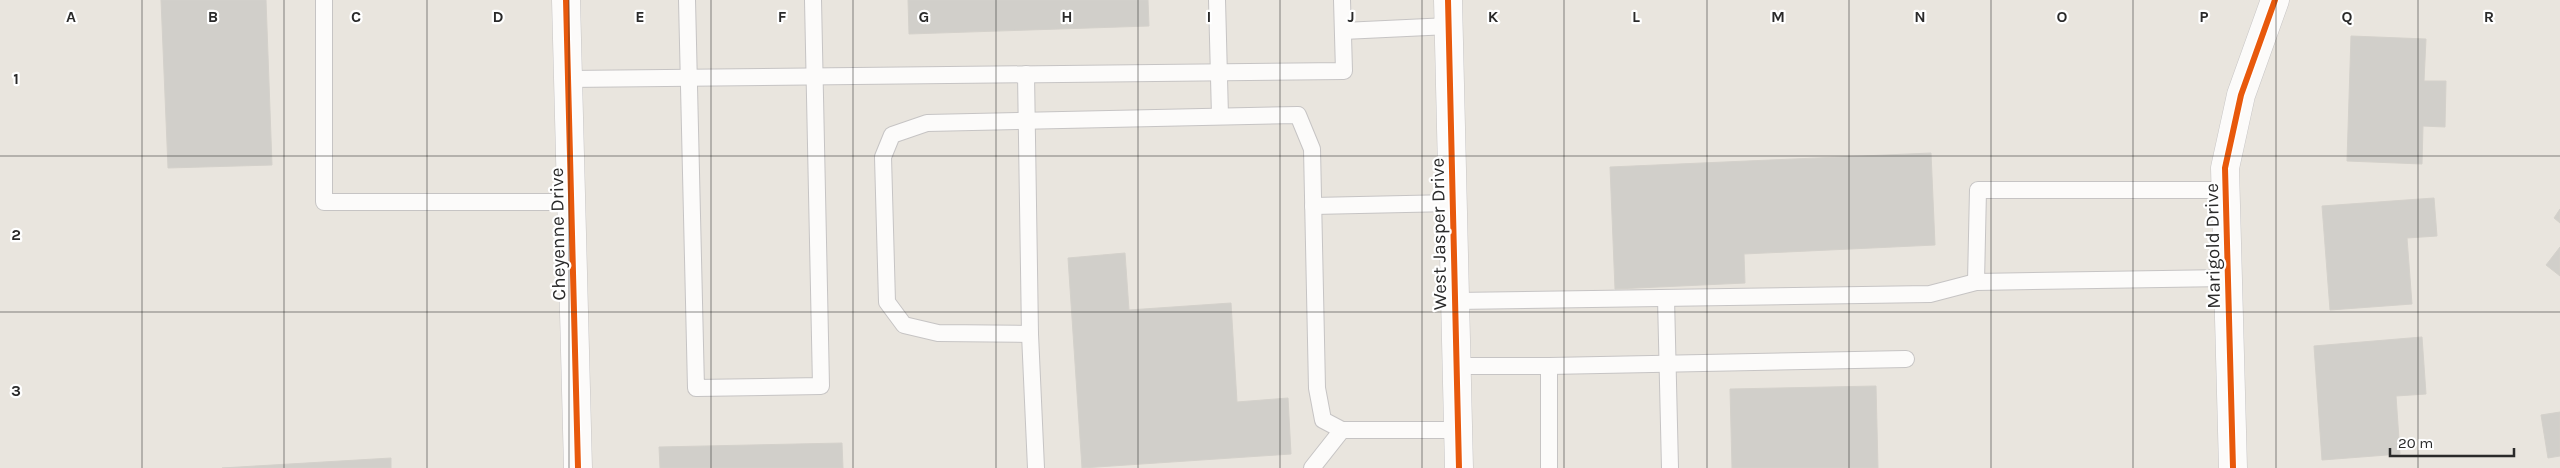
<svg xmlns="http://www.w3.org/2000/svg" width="2560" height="468" font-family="Karla,sans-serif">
  <rect width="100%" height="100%" fill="#e9e5de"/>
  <g fill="#d1cfca" stroke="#d4d1cb">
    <polygon points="161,0 266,0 272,165 168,168"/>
    <polygon points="908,0 1148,0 1149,26 909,34"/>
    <polygon points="2351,36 2426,39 2424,81 2446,81 2445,127 2423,126 2422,164 2347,161"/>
    <polygon points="1931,153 1935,245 1744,254 1745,283 1615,289 1610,167"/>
    <polygon points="2434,198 2437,236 2407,238 2412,304 2330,310 2322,206"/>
    <polygon points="2560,209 2560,223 2554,218"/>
    <polygon points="2560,247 2560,276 2546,265"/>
    <polygon points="1125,253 1129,310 1231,303 1237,402 1288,398 1291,454 1082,468 1068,258"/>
    <polygon points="2422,337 2426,394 2396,396 2400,454 2322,460 2314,346"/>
    <polygon points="1876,386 1878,468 1732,468 1730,389"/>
    <polygon points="2560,412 2560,456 2548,458 2541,415"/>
    <polygon points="842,443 843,468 660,468 659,447"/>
    <polygon points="391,458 391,468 222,468"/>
  </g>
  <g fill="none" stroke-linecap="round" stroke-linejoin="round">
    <defs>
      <g id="lane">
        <polyline points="324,0 324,202 571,202"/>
        <polyline points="687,0 696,388 821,386 813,0"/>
        <polyline points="1217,0 1220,116"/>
        <polyline points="1343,31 1449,26"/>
        <polyline points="1026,74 1030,334 1036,468"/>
        <polyline points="568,79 1344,71 1342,0"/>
        <polyline points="1313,206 1452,203"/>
        <polyline points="1976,282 1978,190 2225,190"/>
        <polyline points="1666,298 1670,468"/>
        <polyline points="1455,301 1930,294 1976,282 2227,278"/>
        <polyline points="1030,334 938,333 904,325 887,302 883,157 892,135 927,123 1298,115 1312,149 1317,388 1323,420 1342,430 1458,430"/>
        <polyline points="1456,366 1549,366 1549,468"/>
        <polyline points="1549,366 1906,359"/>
        <polyline points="1312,468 1342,430"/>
      </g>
      <g id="street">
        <polyline points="566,0 578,468"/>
        <polyline points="2233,468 2225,168 2241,95 2275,0"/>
      </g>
      <polyline id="secondary" points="1448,0 1459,468"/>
    </defs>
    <use href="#lane" stroke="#c6c4c4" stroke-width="18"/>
    <use href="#street" stroke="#c6c4c4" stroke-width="29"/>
    <use href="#secondary" stroke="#c6c4c4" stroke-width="29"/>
    <use href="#lane" stroke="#fcfbfa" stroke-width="16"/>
    <use href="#street" stroke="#fcfbfa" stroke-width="28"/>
    <use href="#secondary" stroke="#fcfbfa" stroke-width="28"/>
    <defs>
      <g id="cycleway">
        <polyline points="566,0 578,468"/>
        <polyline points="1448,0 1459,468"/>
        <polyline points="2233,468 2225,168 2241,95 2275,0"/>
      </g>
    </defs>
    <use href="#cycleway" stroke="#fff" stroke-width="9"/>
    <use href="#cycleway" stroke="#e8590c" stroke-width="6"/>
  </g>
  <path fill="none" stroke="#2a2a2a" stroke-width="1" stroke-opacity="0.55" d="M142,0V468M284,0V468M427,0V468M569,0V468M711,0V468M853,0V468M996,0V468M1138,0V468M1280,0V468M1422,0V468M1564,0V468M1707,0V468M1849,0V468M1991,0V468M2133,0V468M2276,0V468M2418,0V468M0,156H2560M0,312H2560"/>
  <g text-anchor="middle" stroke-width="4.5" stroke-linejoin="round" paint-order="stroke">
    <g font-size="19" fill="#2a2a2a" stroke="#fff">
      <text transform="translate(557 234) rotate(-91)" y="7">Cheyenne Drive</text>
      <text transform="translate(1438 234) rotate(-91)" y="7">West Jasper Drive</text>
      <text transform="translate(2212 246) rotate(-91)" y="7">Marigold Drive</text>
    </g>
  </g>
  <g font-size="16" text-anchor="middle" font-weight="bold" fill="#2a2a2a" stroke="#fff" stroke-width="4.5" stroke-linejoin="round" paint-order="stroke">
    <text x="71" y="22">A</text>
    <text x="213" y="22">B</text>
    <text x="356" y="22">C</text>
    <text x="498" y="22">D</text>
    <text x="640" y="22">E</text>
    <text x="782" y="22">F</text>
    <text x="924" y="22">G</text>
    <text x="1067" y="22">H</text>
    <text x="1209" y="22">I</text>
    <text x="1351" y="22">J</text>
    <text x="1493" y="22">K</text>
    <text x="1636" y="22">L</text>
    <text x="1778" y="22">M</text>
    <text x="1920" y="22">N</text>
    <text x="2062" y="22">O</text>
    <text x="2204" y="22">P</text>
    <text x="2347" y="22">Q</text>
    <text x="2489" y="22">R</text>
    <text x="16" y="84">1</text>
    <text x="16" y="240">2</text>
    <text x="16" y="396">3</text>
  </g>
  <path d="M2390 448v8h124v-8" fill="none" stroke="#2a2a2a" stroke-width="2.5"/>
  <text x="2398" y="448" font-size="15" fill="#2a2a2a" stroke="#ffffff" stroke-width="4" paint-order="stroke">20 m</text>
</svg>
